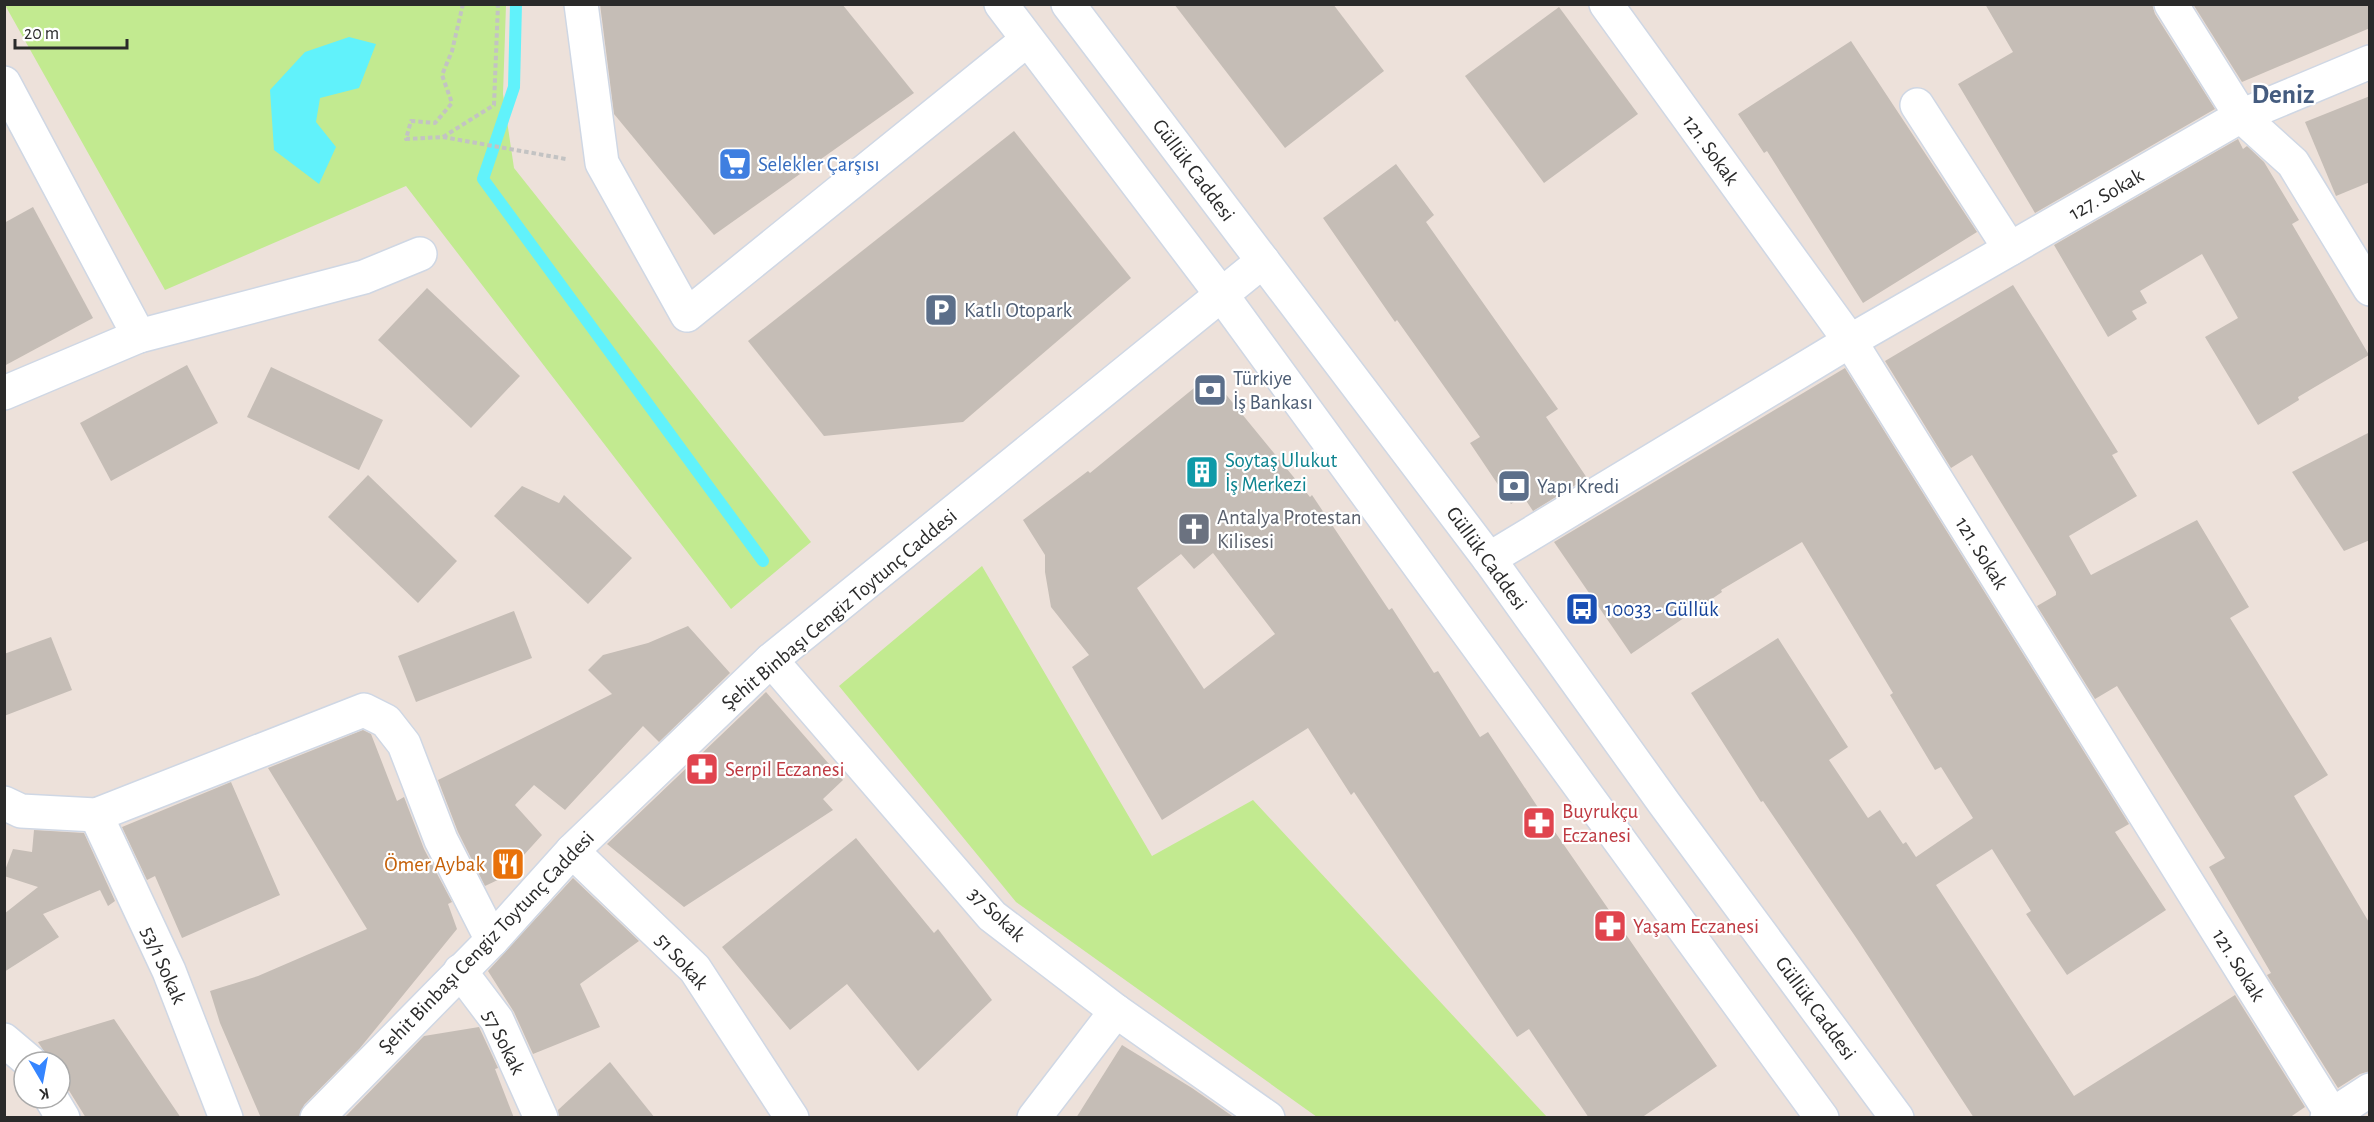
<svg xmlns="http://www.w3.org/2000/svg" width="2374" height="1122" font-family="'Alegreya Sans',sans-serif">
  <rect width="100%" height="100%" fill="#ede1da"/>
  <g fill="#c2ea90">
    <polygon points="5,5 506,5 503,94 514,168 811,542 731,609 406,186 165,290"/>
    <polygon points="982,566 1152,856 1253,800 1547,1117 1317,1117 1016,902 839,686"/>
  </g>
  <polygon fill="#61f2fb" points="349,37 376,44 359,88 320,98 316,122 336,147 319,184 274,150 270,90 305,52"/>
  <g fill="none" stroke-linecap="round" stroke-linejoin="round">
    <polyline stroke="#61f2fb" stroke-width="12" points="516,4 514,87 483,179 763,561"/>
  </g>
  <g fill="#c5bdb6" fill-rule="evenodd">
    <polygon points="600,4 842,4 914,93 714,235 614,114"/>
    <polygon points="1174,4 1333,4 1384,71 1285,148"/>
    <polygon points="1985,4 2152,4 2155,14 2215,109 2035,213 1958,84 2013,52"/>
    <polygon points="2193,4 2370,4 2370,28 2242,82"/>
    <polygon points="1559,7 1638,114 1544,183 1465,76"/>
    <polygon points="1851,41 1977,232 1863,303 1767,151 1764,153 1738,114"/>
    <polygon points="2370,96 2370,182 2336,196 2305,122"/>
    <polygon points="1014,131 1131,278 963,422 824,436 748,341"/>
    <polygon points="2238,139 2243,149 2247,146 2264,162 2299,220 2292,224 2369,355 2298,397 2299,400 2258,425 2205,337 2238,318 2202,254 2140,291 2147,303 2132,311 2137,319 2108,337 2054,245"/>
    <polygon points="1396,164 1434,215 1426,222 1558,409 1546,417 1587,478 1533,511 1523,496 1511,504 1470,443 1480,437 1397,320 1395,322 1323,218"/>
    <polygon points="33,207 93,318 4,366 4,223"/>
    <polygon points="2013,285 2118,452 2112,455 2137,496 2069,536 2091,575 2197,520 2249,607 2230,618 2328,775 2294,796 2370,924 2370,1071 2360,1074 2338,1088 2267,975 2271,973 2209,867 2225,858 2117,686 2095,699 2037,606 2056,595 2056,592 1972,455 1951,468 1885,361"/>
    <polygon points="427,288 520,376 471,428 378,340"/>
    <polygon points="187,365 218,423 111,481 80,423"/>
    <polygon points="271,367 383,420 359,470 247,417"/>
    <polygon points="1845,368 2129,824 2115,832 2166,910 2067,975 2026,914 2031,911 1992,849 1936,885 2074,1096 2235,995 2305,1107 2289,1118 1974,1118 1857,939 1763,801 1761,802 1691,693 1778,638 1848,747 1829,760 1868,818 1880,810 1903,844 1906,842 1916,857 1973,818 1941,767 1935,770 1890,695 1893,693 1802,542 1721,590 1722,592 1631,654 1554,542"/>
    <path d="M1210,375L1310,497L1312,495L1389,610L1392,608L1434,673L1438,671L1480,737L1488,732L1537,806L1717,1066L1641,1118H1589L1529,1029L1517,1037L1354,792L1351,795L1308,728L1162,820L1072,667L1089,655L1051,607L1045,572V555L1023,520L1088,471L1090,473ZM1213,553L1275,634L1204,689L1137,588L1181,554L1194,569Z"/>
    <polygon points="2370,432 2370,540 2344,551 2292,472"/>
    <polygon points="368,475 457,561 418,603 328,517"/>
    <polygon points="522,486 559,503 564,495 632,558 588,604 494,516"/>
    <polygon points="514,611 532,658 416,702 398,656"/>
    <polygon points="688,626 730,673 659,742 643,726 565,810 534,785 515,805 542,835 504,877 485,886 458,832 438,780 612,694 588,670 603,655 648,643"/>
    <polygon points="51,637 72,690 4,716 4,654"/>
    <polygon points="766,692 843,780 823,799 833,810 684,907 607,844"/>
    <polygon points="363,730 371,734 397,801 404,797 424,849 452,902 448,904 457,929 360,1048 304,1105 299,1118 261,1118 220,1023 210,991 258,976 367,929 268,768"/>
    <polygon points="231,782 280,895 182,938 155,876 147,880 122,827"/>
    <polygon points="34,830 84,833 115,901 108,906 100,890 43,914 59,937 4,972 4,914 38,887 4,876 4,873 13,849 32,852"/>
    <polygon points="856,838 934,933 938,929 992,1000 918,1071 847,984 790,1030 722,947"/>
    <polygon points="573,878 639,941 580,984 600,1027 533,1054 514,1012 488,971"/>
    <polygon points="114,1019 181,1118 86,1118 60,1076 60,1062 51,1062 38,1042"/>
    <polygon points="479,1027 498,1068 495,1069 514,1118 344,1118 424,1036"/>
    <polygon points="1122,1045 1192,1088 1235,1118 1076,1118"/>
    <polygon points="610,1062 655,1118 559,1118 558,1110"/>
  </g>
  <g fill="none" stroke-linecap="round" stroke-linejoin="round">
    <defs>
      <g id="minor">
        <polyline points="581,4 602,163 687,315 1027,40"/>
        <polyline points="1606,4 1850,341 2334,1118"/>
        <polyline points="2171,4 2241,116 2293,163 2370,289"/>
        <polyline points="4,83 139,336 364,277 420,254"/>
        <polyline points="1917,105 2010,249"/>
        <polyline points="4,393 139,336"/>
        <polyline points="1489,559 1850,341 2241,116 2370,62"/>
        <polyline points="771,660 992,916 1116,1011 1268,1118"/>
        <polyline points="4,803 21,811 96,815 364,710 386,721 404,744 441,840 492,940"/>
        <polyline points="96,815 169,971 226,1118"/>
        <polyline points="572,851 695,969 792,1118"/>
        <polyline points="460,971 497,1020 541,1118"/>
        <polyline points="4,1040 30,1062"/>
        <polyline points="51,1098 63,1118"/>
        <polyline points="1034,1118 1116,1011"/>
        <polyline points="2327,1118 2370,1090"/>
      </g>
      <polyline id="tertiary" points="317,1118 492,940 572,851 771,660 1263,261"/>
      <g id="secondary">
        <polyline points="1001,4 1221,294 1822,1118"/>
        <polyline points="1068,4 1489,559 1664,803 1897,1118"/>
      </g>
    </defs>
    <use href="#minor" stroke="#cfd7e4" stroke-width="36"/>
    <use href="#tertiary" stroke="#cfd7e4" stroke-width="36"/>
    <use href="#secondary" stroke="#cfd7e4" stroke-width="36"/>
    <g stroke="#c3c3c3" stroke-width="4" stroke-dasharray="4.5 3" stroke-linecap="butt">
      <polyline points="463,4 452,51 442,75 452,103 435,123 411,121 406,139 443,137 566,159"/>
      <polyline points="443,137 494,105 498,4"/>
    </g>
    <use href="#minor" stroke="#fff" stroke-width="33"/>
    <use href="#tertiary" stroke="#fff" stroke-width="33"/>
    <use href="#secondary" stroke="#fff" stroke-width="33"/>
  </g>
  <defs>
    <symbol id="supermarket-square" viewBox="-11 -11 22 22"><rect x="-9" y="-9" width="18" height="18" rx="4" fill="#3f7fe0" stroke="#fff"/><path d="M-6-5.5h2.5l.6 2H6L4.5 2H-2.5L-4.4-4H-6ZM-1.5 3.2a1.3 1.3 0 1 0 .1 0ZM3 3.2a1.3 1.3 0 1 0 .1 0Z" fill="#fff"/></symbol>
    <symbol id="parking-square" viewBox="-11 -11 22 22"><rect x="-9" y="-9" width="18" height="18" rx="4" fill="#5c6f8a" stroke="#fff"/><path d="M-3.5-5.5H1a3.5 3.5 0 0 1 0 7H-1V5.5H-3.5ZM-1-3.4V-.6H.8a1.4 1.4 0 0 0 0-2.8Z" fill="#fff"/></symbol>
    <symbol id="bank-square" viewBox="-11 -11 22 22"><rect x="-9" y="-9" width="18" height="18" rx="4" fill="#5c6f8a" stroke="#fff"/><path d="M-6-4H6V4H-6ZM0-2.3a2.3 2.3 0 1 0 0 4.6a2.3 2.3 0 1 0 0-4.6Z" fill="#fff"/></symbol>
    <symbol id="building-square" viewBox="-11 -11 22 22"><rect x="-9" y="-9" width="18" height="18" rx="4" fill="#0f9aa8" stroke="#fff"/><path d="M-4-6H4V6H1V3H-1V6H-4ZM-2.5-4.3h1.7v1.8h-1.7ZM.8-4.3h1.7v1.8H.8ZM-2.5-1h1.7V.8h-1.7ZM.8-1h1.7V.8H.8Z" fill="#fff"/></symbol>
    <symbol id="church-square" viewBox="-11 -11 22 22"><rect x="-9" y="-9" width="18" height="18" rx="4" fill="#6b7280" stroke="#fff"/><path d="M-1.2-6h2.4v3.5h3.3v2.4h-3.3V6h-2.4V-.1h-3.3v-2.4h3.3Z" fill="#fff"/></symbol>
    <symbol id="bus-square" viewBox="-11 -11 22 22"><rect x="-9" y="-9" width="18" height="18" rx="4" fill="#1a4fb4" stroke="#fff"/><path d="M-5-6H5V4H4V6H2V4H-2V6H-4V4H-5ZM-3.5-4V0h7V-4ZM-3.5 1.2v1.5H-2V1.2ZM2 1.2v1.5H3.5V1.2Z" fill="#fff"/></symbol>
    <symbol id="pharmacy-square" viewBox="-11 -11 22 22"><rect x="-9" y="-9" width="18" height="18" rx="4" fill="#e0444e" stroke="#fff"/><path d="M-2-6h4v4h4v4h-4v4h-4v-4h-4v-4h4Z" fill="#fff"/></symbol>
    <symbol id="restaurant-square" viewBox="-11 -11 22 22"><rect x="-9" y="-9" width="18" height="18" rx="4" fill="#e8710a" stroke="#fff"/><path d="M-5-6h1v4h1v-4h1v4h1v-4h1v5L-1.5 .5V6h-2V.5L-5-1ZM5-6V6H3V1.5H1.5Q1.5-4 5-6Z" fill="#fff"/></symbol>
  </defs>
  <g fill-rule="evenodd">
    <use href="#supermarket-square" x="716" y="145" width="38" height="38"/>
    <use href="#parking-square" x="922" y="291" width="38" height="38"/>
    <use href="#bank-square" x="1191" y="371" width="38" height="38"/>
    <use href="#building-square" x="1183" y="453" width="38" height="38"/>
    <use href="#bank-square" x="1495" y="467" width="38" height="38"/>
    <use href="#church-square" x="1175" y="510" width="38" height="38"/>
    <use href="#bus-square" x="1563" y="590" width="38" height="38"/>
    <use href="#pharmacy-square" x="683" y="750" width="38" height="38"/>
    <use href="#pharmacy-square" x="1520" y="804" width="38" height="38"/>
    <use href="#restaurant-square" x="489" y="845" width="38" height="38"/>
    <use href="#pharmacy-square" x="1591" y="907" width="38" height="38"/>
  </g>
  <g text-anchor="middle" stroke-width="4.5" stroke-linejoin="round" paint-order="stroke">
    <g font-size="21" fill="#2a2a2a" stroke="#fff">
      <text transform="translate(1711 150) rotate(54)" y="7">121. Sokak</text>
      <text transform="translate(1194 170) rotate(53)" y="7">Güllük Caddesi</text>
      <text transform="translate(2106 194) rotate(-30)" y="7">127. Sokak</text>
      <text transform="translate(1982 553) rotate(58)" y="7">121. Sokak</text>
      <text transform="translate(1487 558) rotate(54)" y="7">Güllük Caddesi</text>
      <text transform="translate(839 609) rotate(-40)" y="7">Şehit Binbaşı Cengiz Toytunç Caddesi</text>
      <text transform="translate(997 914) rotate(43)" y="7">37 Sokak</text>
      <text transform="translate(486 942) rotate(-46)" y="7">Şehit Binbaşı Cengiz Toytunç Caddesi</text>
      <text transform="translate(682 961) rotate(48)" y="7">51 Sokak</text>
      <text transform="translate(164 965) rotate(66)" y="7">53/1 Sokak</text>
      <text transform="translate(2239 965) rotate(58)" y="7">121. Sokak</text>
      <text transform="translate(1816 1008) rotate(54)" y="7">Güllük Caddesi</text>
      <text transform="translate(504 1042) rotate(63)" y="7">57 Sokak</text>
    </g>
    <g font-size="21" fill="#366cbe" stroke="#fff" text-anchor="start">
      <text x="758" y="171">Selekler Çarşısı</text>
    </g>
    <g font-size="21" fill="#4e5e75" stroke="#fff" text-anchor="start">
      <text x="964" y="317">Katlı Otopark</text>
      <text x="1233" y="385">Türkiye<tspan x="1233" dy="24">İş Bankası</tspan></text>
      <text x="1537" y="493">Yapı Kredi</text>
    </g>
    <g font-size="21" fill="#0d838f" stroke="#fff" text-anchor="start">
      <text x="1225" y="467">Soytaş Ulukut<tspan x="1225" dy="24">İş Merkezi</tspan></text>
    </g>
    <g font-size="21" fill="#5b616d" stroke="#fff" text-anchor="start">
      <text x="1217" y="524">Antalya Protestan<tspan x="1217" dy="24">Kilisesi</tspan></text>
    </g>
    <g font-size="21" fill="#164399" stroke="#fff" text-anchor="start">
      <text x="1605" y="616">10033 - Güllük</text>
    </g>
    <g font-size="21" fill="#be3a42" stroke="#fff" text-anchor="start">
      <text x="725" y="776">Serpil Eczanesi</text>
      <text x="1562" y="818">Buyrukçu<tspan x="1562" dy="24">Eczanesi</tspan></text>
      <text x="1633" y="933">Yaşam Eczanesi</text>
    </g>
    <g font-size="21" fill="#c56008" stroke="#fff" text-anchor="end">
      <text x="485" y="871">Ömer Aybak</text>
    </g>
    <g font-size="27" font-weight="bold" fill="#455c7f" stroke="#fff">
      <text x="2283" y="103">Deniz</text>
    </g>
  </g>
  <rect width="2374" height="1122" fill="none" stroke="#2a2a2a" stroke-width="12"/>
  <g transform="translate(42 1080) rotate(170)"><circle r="28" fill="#ffffff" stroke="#aaaaaa" stroke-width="1.5"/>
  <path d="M0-4.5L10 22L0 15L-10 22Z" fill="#3585ff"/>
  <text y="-9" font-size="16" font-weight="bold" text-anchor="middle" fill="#2a2a2a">K</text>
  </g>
  <path d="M15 39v9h112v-9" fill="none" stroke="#2a2a2a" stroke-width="3"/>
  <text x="24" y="39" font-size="18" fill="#2a2a2a" stroke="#ffffff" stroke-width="4.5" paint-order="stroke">20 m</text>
</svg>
